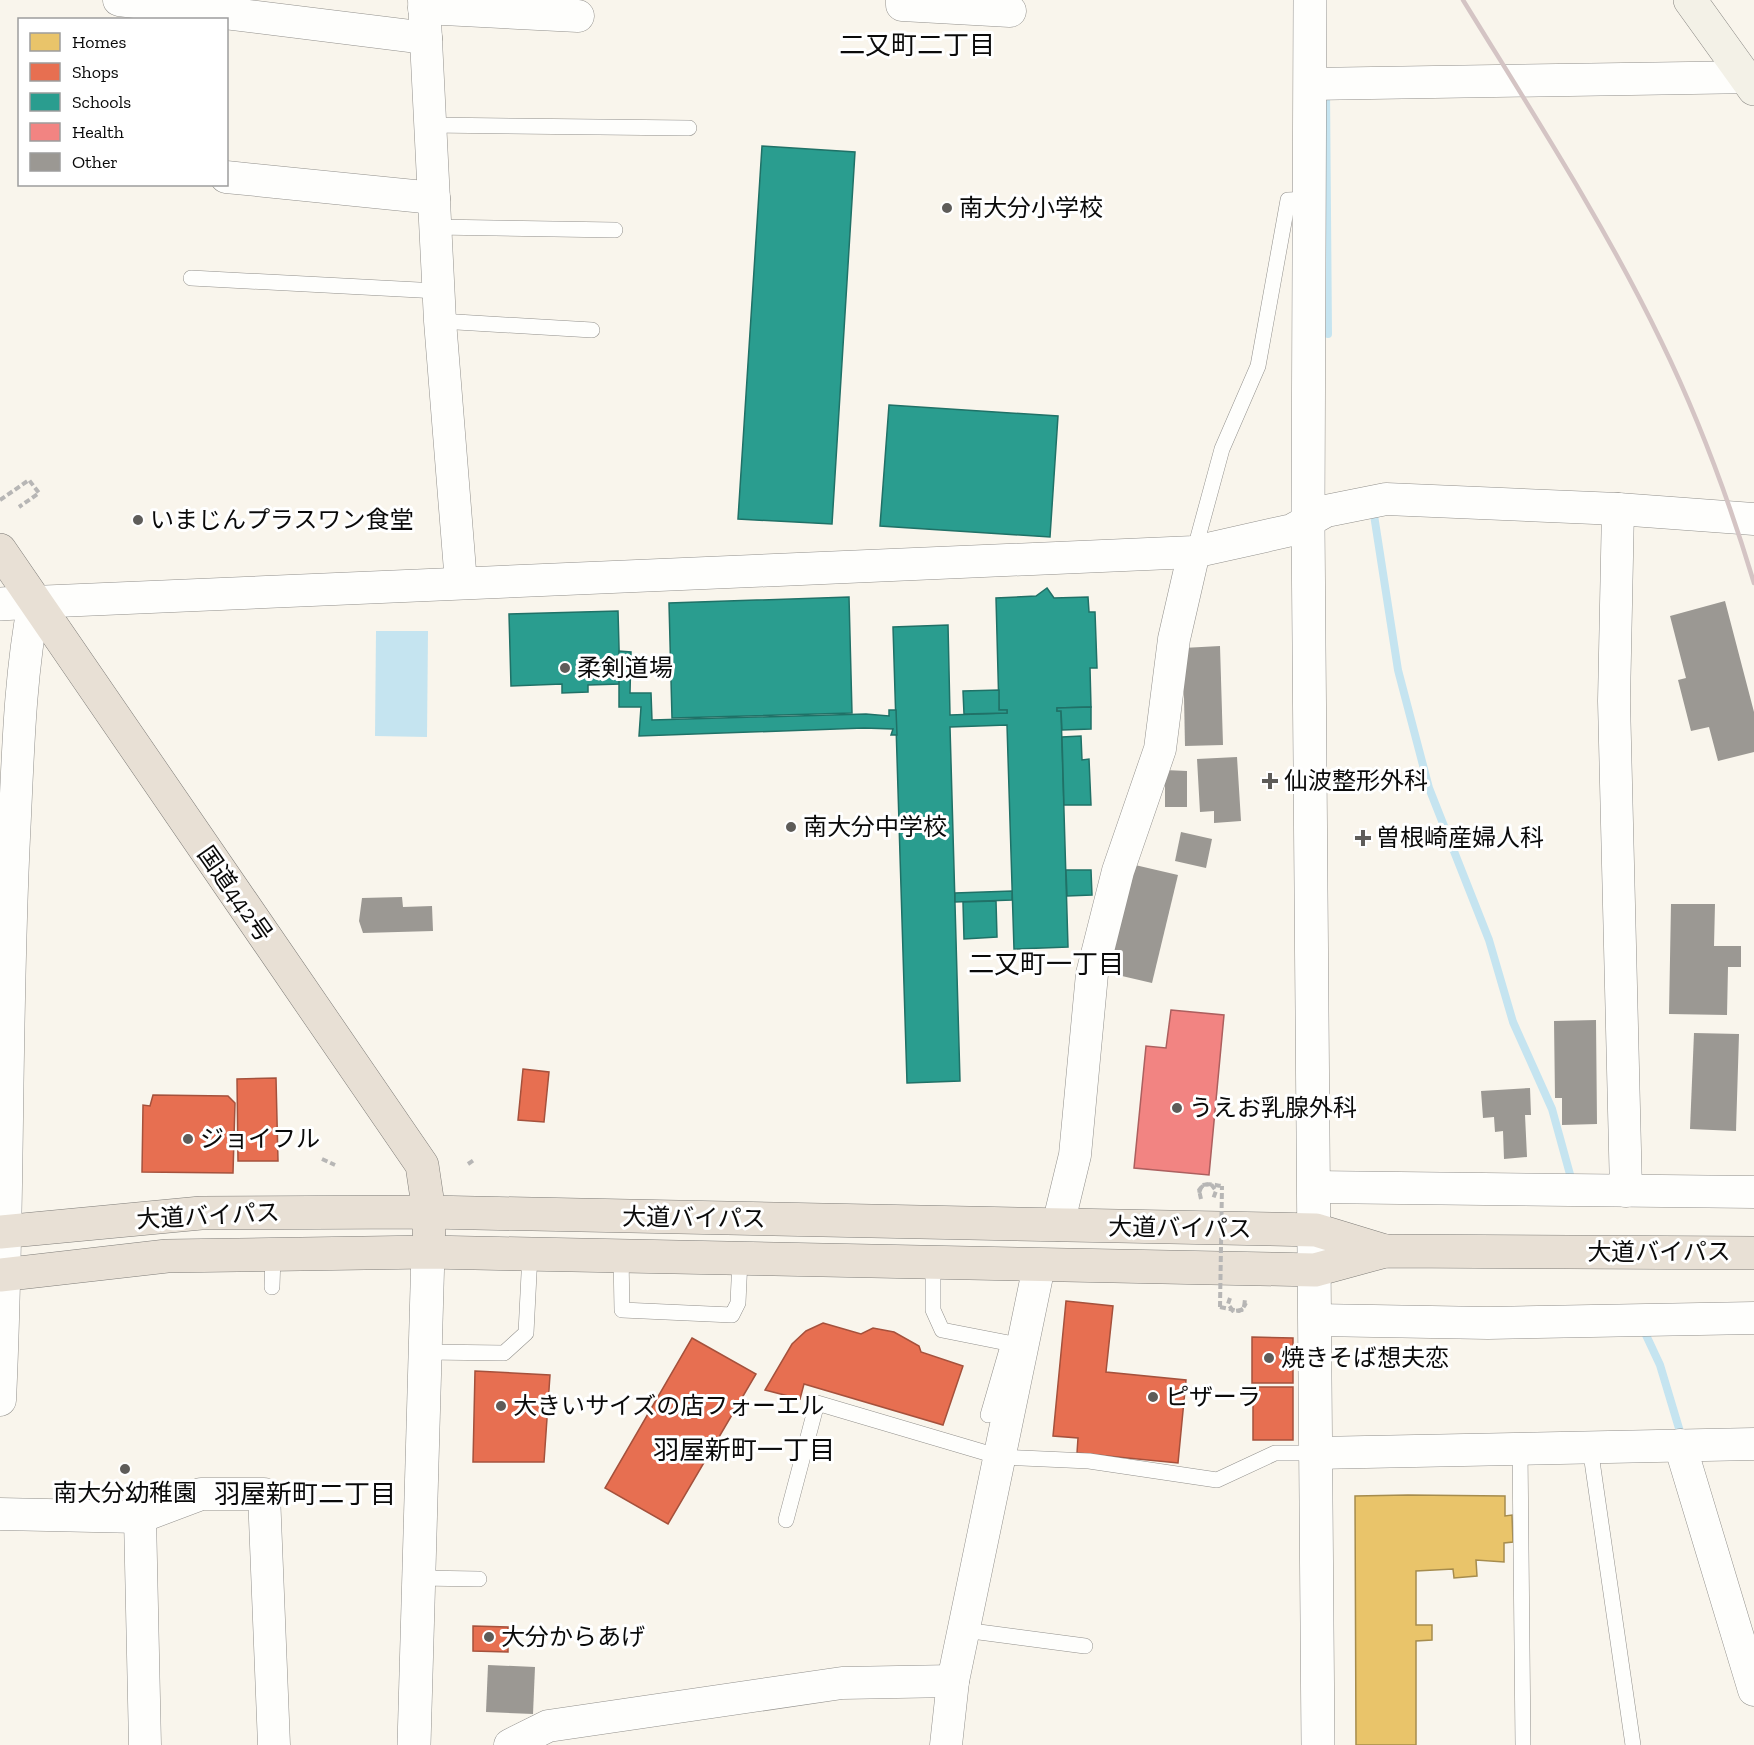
<svg xmlns="http://www.w3.org/2000/svg" width="1754" height="1745" font-family="'Zilla Slab','Noto Sans JP',serif">
  <rect width="100%" height="100%" fill="#f9f5ec"/>
  <polygon fill="#c5e4f0" points="376,631 428,631 427,737 375,736"/>
  <polygon fill="#e9c46a" stroke="#a68c4d" stroke-width="1.5" points="1408,1495 1505,1496 1505,1516 1512,1515 1513,1542 1504,1543 1504,1562 1476,1560 1477,1576 1454,1578 1453,1569 1416,1571 1416,1625 1432,1625 1432,1640 1416,1641 1416,1745 1356,1745 1355,1496"/>
  <g fill="#e76f51" stroke="#a5513c" stroke-width="1.5">
    <polygon points="523,1069 549,1072 544,1122 518,1120"/>
    <polygon points="276,1078 278,1161 238,1161 237,1079"/>
    <polygon points="153,1095 228,1096 235,1103 233,1173 142,1172 143,1105 150,1106"/>
    <polygon points="1066,1301 1113,1306 1106,1372 1186,1380 1178,1463 1077,1453 1078,1438 1053,1436"/>
    <polygon points="823,1323 861,1334 873,1328 894,1332 919,1346 921,1352 963,1366 943,1425 804,1384 800,1399 765,1390 792,1344 806,1331"/>
    <polygon points="1252,1337 1293,1338 1293,1383 1252,1383"/>
    <polygon points="692,1338 756,1374 668,1524 605,1488"/>
    <polygon points="475,1371 550,1375 544,1462 473,1462"/>
    <rect x="1253" y="1387" width="40" height="53"/>
    <polygon points="473,1626 508,1627 508,1652 473,1651"/>
  </g>
  <g fill="#2a9d8f" stroke="#207167" stroke-width="1.5">
    <polygon points="762,146 855,152 832,524 738,519"/>
    <polygon points="889,405 1058,416 1050,537 880,526"/>
    <polygon points="1047,588 1054,598 1088,597 1089,612 1095,612 1097,668 1090,668 1091,707 1057,708 1057,711 1061,711 1068,947 1014,949 1007,725 950,727 960,1081 907,1083 893,627 948,625 950,715 1007,713 1007,710 999,710 996,598 1036,596"/>
    <polygon points="849,597 852,713 672,718 669,603"/>
    <polygon points="618,611 620,684 588,685 588,692 562,693 562,684 511,686 509,614"/>
    <polygon points="619,651 631,652 630,693 651,693 652,720 866,714 889,716 889,710 896,710 897,735 891,735 893,729 864,728 639,736 641,707 619,707"/>
    <polygon points="999,690 999,710 1007,710 1007,713 964,714 963,691"/>
    <polygon points="1091,707 1091,729 1062,730 1061,711 1057,711 1057,708"/>
    <polygon points="1081,736 1082,760 1089,759 1091,805 1064,805 1062,737"/>
    <polygon points="1066,870 1091,870 1092,895 1067,896"/>
    <polygon points="1012,891 1012,900 955,902 955,893"/>
    <polygon points="996,901 997,937 964,939 963,902"/>
  </g>
  <polygon fill="#f28482" stroke="#ac5f5e" stroke-width="1.5" points="1171,1010 1224,1015 1209,1175 1134,1168 1146,1046 1166,1048"/>
  <g fill="none" stroke-linecap="round" stroke-linejoin="round">
    <g stroke="#c5e4f0" stroke-width="8">
      <polyline points="1326,90 1328,334"/>
      <polyline points="1374,515 1398,670 1429,788 1489,940 1513,1022 1552,1109 1571,1178"/>
      <polyline points="1646,1335 1660,1365 1681,1435"/>
    </g>
  </g>
  <g fill="#9b9893">
    <polygon points="1725,601 1754,712 1754,752 1718,761 1709,727 1691,731 1678,680 1686,678 1670,616"/>
    <polygon points="1220,646 1223,745 1185,746 1183,648"/>
    <polygon points="1237,757 1241,821 1214,823 1214,811 1200,812 1197,759"/>
    <polygon points="1165,770 1187,771 1187,807 1165,807"/>
    <polygon points="1181,832 1212,839 1206,868 1175,861"/>
    <polygon points="1135,865 1178,875 1152,983 1109,973"/>
    <polygon points="402,897 403,907 432,906 433,931 363,933 359,921 362,898"/>
    <polygon points="1671,904 1715,904 1714,946 1741,946 1741,967 1728,967 1727,1015 1669,1014"/>
    <polygon points="1596,1020 1597,1124 1562,1125 1562,1098 1555,1098 1554,1021"/>
    <polygon points="1694,1033 1739,1034 1736,1131 1690,1129"/>
    <polygon points="1530,1088 1531,1115 1525,1115 1527,1157 1504,1159 1503,1131 1495,1132 1494,1117 1483,1118 1481,1091"/>
    <polygon points="488,1665 535,1667 533,1714 486,1712"/>
  </g>
  <g fill="none" stroke-linecap="round" stroke-linejoin="round">
    <defs>
      <g id="service">
        <polyline points="430,125 689,128"/>
        <polyline points="435,227 615,230"/>
        <polyline points="191,278 438,291"/>
        <polyline points="440,321 592,330"/>
        <polyline points="1194,552 1222,449 1258,366 1288,200 1311,199"/>
        <polyline points="621,1256 622,1310 732,1315 738,1303 740,1259"/>
        <polyline points="933,1263 933,1310 942,1330 1023,1346"/>
        <polyline points="272,1287 273,1255"/>
        <polyline points="427,1352 504,1353 526,1333 530,1254"/>
        <polyline points="988,1415 1008,1346"/>
        <polyline points="1590,1447 1633,1745"/>
        <polyline points="1520,1449 1523,1745"/>
        <polyline points="786,1520 817,1403 1000,1457 1089,1461 1217,1480 1275,1453 1316,1453"/>
        <polyline points="419,1578 479,1579"/>
        <polyline points="964,1630 1085,1646"/>
      </g>
      <g id="minor">
        <polyline points="119,0 426,38"/>
        <polyline points="424,0 440,321 461,583"/>
        <polyline points="902,0 902,5 1010,11"/>
        <polyline points="424,8 578,16"/>
        <polyline points="1310,84 1754,77"/>
        <polyline points="226,177 434,198"/>
        <polyline points="1618,509 1614,701 1626,1191"/>
        <polyline points="1315,1187 1754,1192"/>
        <polyline points="1058,1225 1075,1155 1092,974 1118,871 1160,749 1174,639 1194,552"/>
        <polyline points="1316,1320 1488,1323 1754,1318"/>
        <path d="M0,1400C9,1212 5,1025 14,837C18,758 19,681 34,602L1194,552L1292,530L1326,511L1386,499L1618,509L1754,519"/>
        <polyline points="1680,1445 1754,1690"/>
        <polyline points="1316,1453 1754,1444"/>
        <polyline points="0,1514 140,1517 201,1494 264,1494 274,1745"/>
        <polyline points="140,1517 145,1745"/>
        <polyline points="510,1745 548,1726 842,1683 953,1681"/>
        <polyline points="946,1745 953,1681 1039,1266"/>
      </g>
      <g id="tertiary">
        <polyline points="1310,0 1308,521 1318,1745"/>
        <polyline points="0,604 34,602"/>
        <polyline points="414,1745 428,1252"/>
      </g>
      <polyline id="secondary" points="1690,0 1754,89"/>
      <g id="trunk">
        <polyline points="0,550 422,1165 429,1212 429,1232"/>
        <polyline points="0,1232 201,1213 429,1212 1316,1230 1385,1251"/>
        <polyline points="0,1275 167,1256 428,1252 1315,1270 1385,1251 1754,1253"/>
      </g>
    </defs>
    <use href="#service" stroke="#92908c" stroke-width="16"/>
    <use href="#minor" stroke="#92908c" stroke-width="33"/>
    <use href="#tertiary" stroke="#92908c" stroke-width="34"/>
    <use href="#secondary" stroke="#888682" stroke-width="34"/>
    <use href="#trunk" stroke="#7f7d79" stroke-width="34"/>
    <g stroke="#b7b6b5" stroke-width="4" stroke-dasharray="6 3" stroke-linecap="butt">
      <polyline points="0,500 29,480 39,493 19,507"/>
      <polyline points="322,1159 335,1165"/>
      <polyline points="468,1164 474,1160"/>
      <polyline points="1199,1193 1202,1185 1211,1184 1216,1191 1213,1199"/>
      <path d="M1201,1199L1199,1190C1205,1181 1213,1185 1222,1186"/>
      <polyline points="1230,1298 1228,1304 1233,1311 1242,1310 1246,1303"/>
      <polyline points="1220,1307 1239,1311 1244,1308 1245,1299"/>
    </g>
    <use href="#service" stroke="#fefefc" stroke-width="15"/>
    <use href="#minor" stroke="#fefefc" stroke-width="32"/>
    <use href="#tertiary" stroke="#fefefc" stroke-width="33"/>
    <use href="#secondary" stroke="#f3f1e7" stroke-width="33"/>
    <use href="#trunk" stroke="#e8e0d5" stroke-width="33"/>
    <path stroke="#d4c4c4" stroke-width="4.5" d="M1463,0C1532,112 1604,223 1661,341C1699,419 1729,500 1754,583"/>
    <polyline stroke="#b7b6b5" stroke-width="4" stroke-dasharray="6 3" stroke-linecap="butt" points="1220,1307 1222,1186"/>
  </g>
  <g fill="#5e5c59" stroke="#fff" stroke-width="2">
    <circle cx="947" cy="208" r="6"/>
    <circle cx="138" cy="520" r="6"/>
    <circle cx="565" cy="668" r="6"/>
    <path d="M1267 772h6v6h6v6h-6v6h-6v-6h-6v-6h6z"/>
    <circle cx="791" cy="827" r="6"/>
    <path d="M1360 829h6v6h6v6h-6v6h-6v-6h-6v-6h6z"/>
    <circle cx="1177" cy="1108" r="6"/>
    <circle cx="188" cy="1139" r="6"/>
    <circle cx="1269" cy="1358" r="6"/>
    <circle cx="1153" cy="1397" r="6"/>
    <circle cx="501" cy="1406" r="6"/>
    <circle cx="125" cy="1469" r="6"/>
    <circle cx="489" cy="1637" r="6"/>
  </g>
  <g text-anchor="middle" stroke-width="6" stroke-linejoin="round" paint-order="stroke">
    <g font-size="24" fill="#0a0a0a" stroke="#fff" text-anchor="start">
      <text x="959" y="216">南大分小学校</text>
      <text x="150" y="528">いまじんプラスワン食堂</text>
      <text x="577" y="676">柔剣道場</text>
      <text x="1284" y="789">仙波整形外科</text>
      <text x="803" y="835">南大分中学校</text>
      <text x="1376" y="846">曽根崎産婦人科</text>
      <text x="1189" y="1116">うえお乳腺外科</text>
      <text x="200" y="1147">ジョイフル</text>
      <text x="1281" y="1366">焼きそば想夫恋</text>
      <text x="1165" y="1405">ピザーラ</text>
      <text x="513" y="1414">大きいサイズの店フォーエル</text>
      <text x="125" y="1501" text-anchor="middle">南大分幼稚園</text>
      <text x="501" y="1645">大分からあげ</text>
    </g>
    <g font-size="24" fill="#0a0a0a" stroke="#fff">
      <text transform="translate(235 894) rotate(55)" y="8">国道442号</text>
      <text transform="translate(208 1216) rotate(-3)" y="8">大道バイパス</text>
      <text transform="translate(694 1218) rotate(1)" y="8">大道バイパス</text>
      <text transform="translate(1180 1228) rotate(1)" y="8">大道バイパス</text>
      <text x="1659" y="1260">大道バイパス</text>
    </g>
    <g font-size="26" fill="#0a0a0a" stroke="#fff">
      <text x="917" y="54">二又町二丁目</text>
      <text x="1046" y="973">二又町一丁目</text>
      <text x="744" y="1459">羽屋新町一丁目</text>
      <text x="305" y="1503">羽屋新町二丁目</text>
    </g>
  </g>
  <rect x="18" y="18" width="210" height="168" fill="#ffffff" stroke="#9d9d9d" stroke-width="1.5"/>
  <rect x="30" y="33" width="30" height="18" fill="#e9c46a" stroke="#9d9d9d" stroke-width="1.5"/>
  <text x="72" y="48" font-size="18" fill="#0a0a0a">Homes</text>
  <rect x="30" y="63" width="30" height="18" fill="#e76f51" stroke="#9d9d9d" stroke-width="1.5"/>
  <text x="72" y="78" font-size="18" fill="#0a0a0a">Shops</text>
  <rect x="30" y="93" width="30" height="18" fill="#2a9d8f" stroke="#9d9d9d" stroke-width="1.5"/>
  <text x="72" y="108" font-size="18" fill="#0a0a0a">Schools</text>
  <rect x="30" y="123" width="30" height="18" fill="#f28482" stroke="#9d9d9d" stroke-width="1.5"/>
  <text x="72" y="138" font-size="18" fill="#0a0a0a">Health</text>
  <rect x="30" y="153" width="30" height="18" fill="#9b9893" stroke="#9d9d9d" stroke-width="1.5"/>
  <text x="72" y="168" font-size="18" fill="#0a0a0a">Other</text>
</svg>
